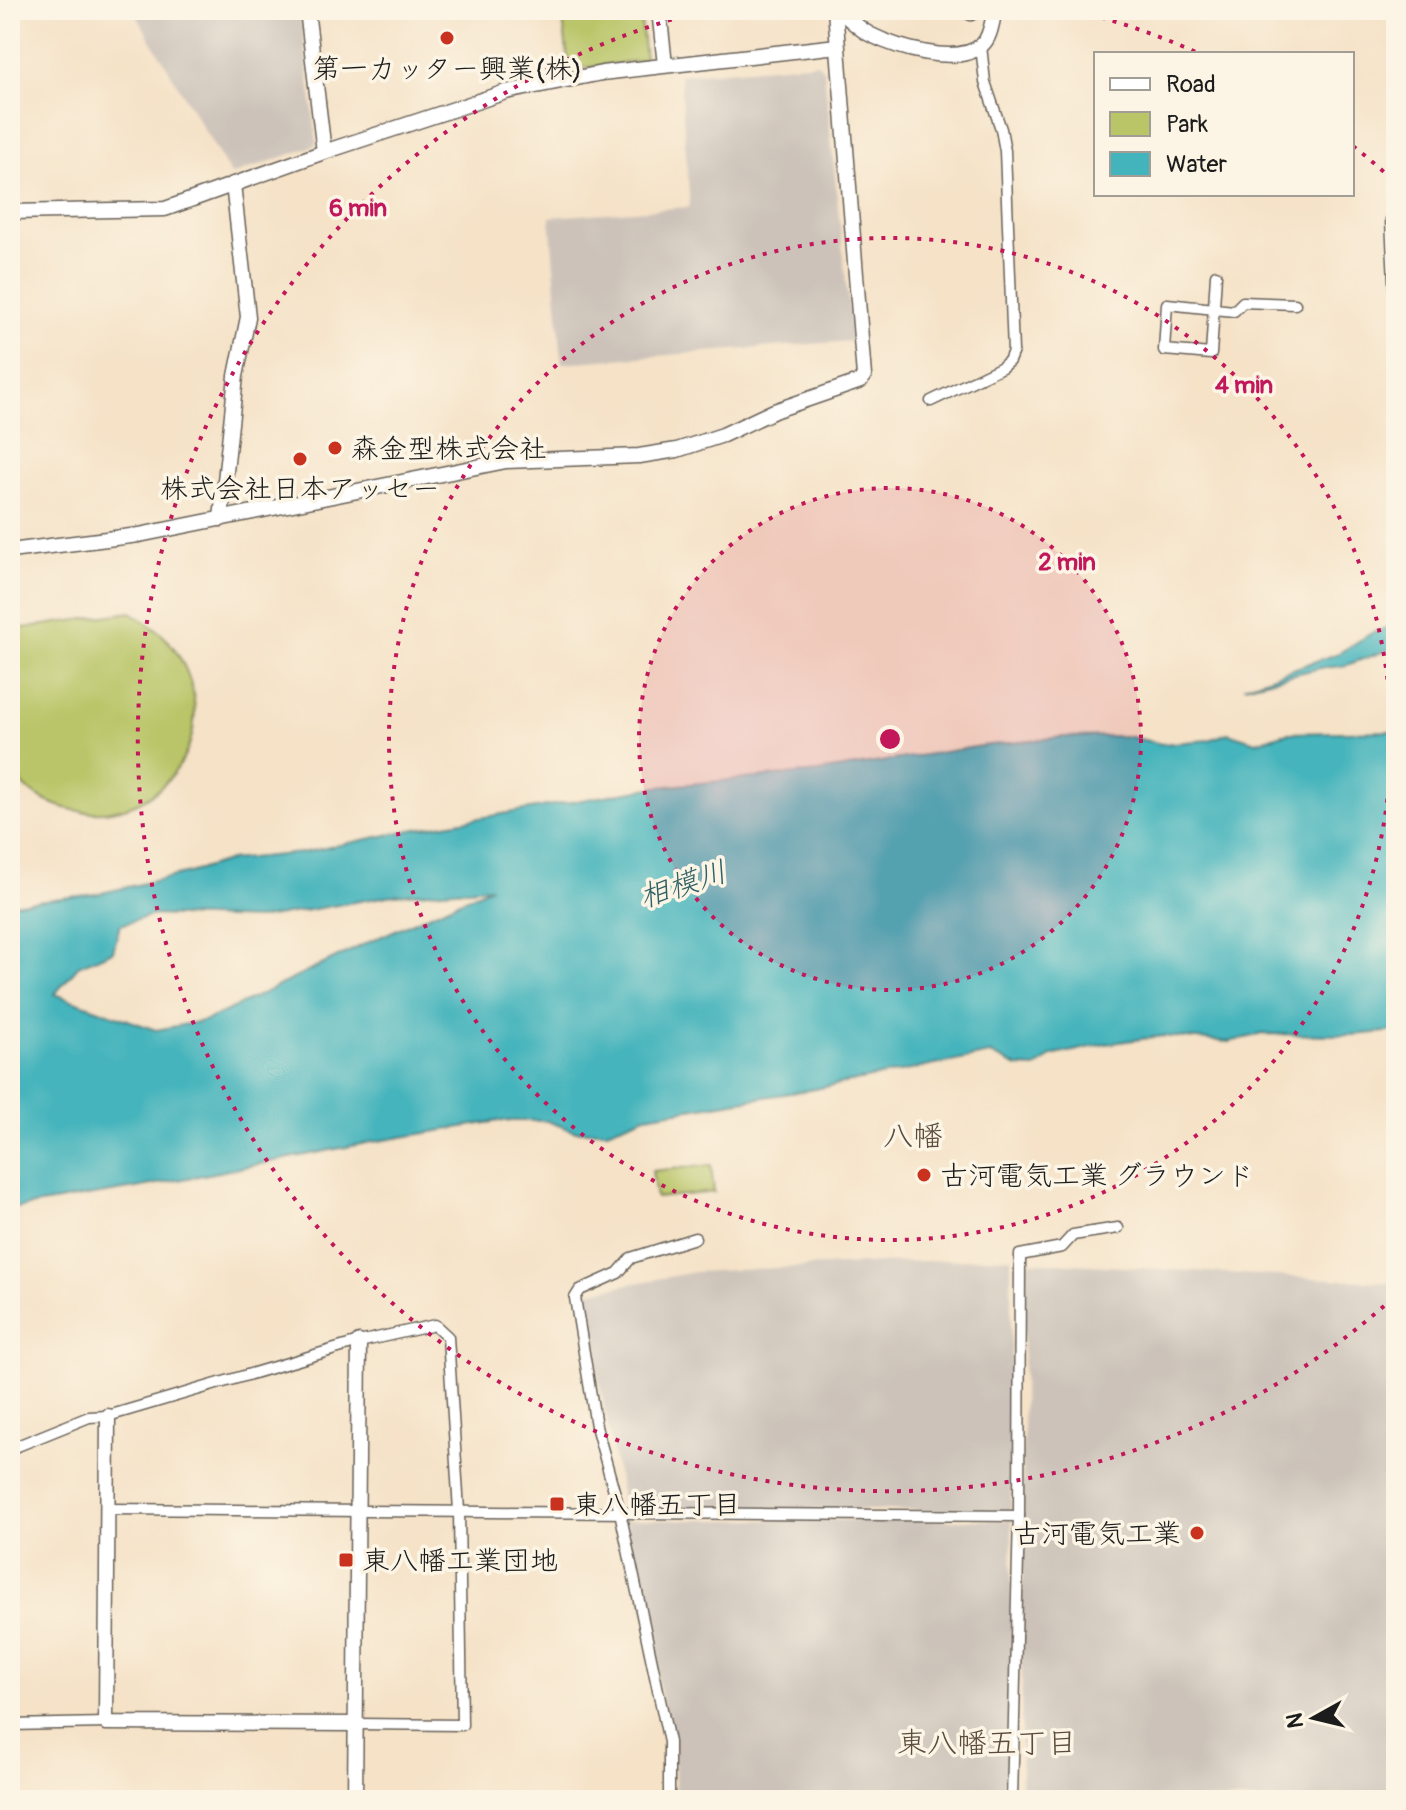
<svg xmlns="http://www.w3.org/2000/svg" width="1406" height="1810" font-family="Pangolin,'Klee One',sans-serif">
  <rect width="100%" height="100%" fill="#fcf5e5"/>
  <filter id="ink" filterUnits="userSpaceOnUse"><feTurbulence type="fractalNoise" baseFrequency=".0125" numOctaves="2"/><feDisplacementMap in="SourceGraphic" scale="16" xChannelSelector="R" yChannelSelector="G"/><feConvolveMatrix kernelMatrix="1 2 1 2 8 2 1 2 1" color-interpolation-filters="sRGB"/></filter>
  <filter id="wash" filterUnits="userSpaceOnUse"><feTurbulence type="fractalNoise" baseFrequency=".006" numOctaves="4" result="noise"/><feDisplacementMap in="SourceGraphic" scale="32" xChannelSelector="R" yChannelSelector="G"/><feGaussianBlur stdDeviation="1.8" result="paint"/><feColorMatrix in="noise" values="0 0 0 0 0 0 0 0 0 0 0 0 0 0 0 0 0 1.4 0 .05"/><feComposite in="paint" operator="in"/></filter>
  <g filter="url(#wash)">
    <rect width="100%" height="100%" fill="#f5e2c7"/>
    <g fill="#ccc2b9">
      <polygon points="138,10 300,10 317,142 314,146 231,175 138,18"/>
      <polygon points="817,63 824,70 852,341 562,363 550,217 690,207 680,75"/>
      <polygon points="1011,1257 1011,1511 624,1508 582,1293 695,1272"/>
      <polygon points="1024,1261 1396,1283 1396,1800 1021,1800"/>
      <polygon points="625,1520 1012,1520 1009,1800 675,1800 675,1764"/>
    </g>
    <g fill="#b9c567" stroke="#6a7042" stroke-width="2">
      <polygon points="562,10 640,10 645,60 569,70"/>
      <path d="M131,612C148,624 166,634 177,653C232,741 149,844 51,803C27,793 14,780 10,754V630Z"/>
      <polygon points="711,1165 714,1192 656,1198 652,1171"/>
    </g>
    <g fill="#44b4bc" stroke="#30686c" stroke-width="2" fill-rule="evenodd">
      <polygon points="1396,625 1396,647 1344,666 1320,668 1244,686 1339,653 1372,633"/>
      <path d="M1396,731V1031L1353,1035L1262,1034L1229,1042L1163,1036L1105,1044L1051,1056L1036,1068L1018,1067L990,1054L815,1089L646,1116L607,1131H574L547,1121H499L372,1142L142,1187L10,1209V904L97,894L189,873L230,860L301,853L411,830L656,787L817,772L981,746L1063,737L1126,736L1162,744L1209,740L1228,733L1256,742L1287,733ZM491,887L371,941L208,1020L156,1030L55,994L78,966L113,951L120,925L153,915L258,919L394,895Z"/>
    </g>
  </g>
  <g filter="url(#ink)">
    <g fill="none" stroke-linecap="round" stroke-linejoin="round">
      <defs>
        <g id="street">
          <polyline points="960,10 971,15 980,10"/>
          <polyline points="1391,220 1396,322"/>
          <polyline points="1216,275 1211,354 1164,350 1167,304 1234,311 1243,302 1295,304"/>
          <polyline points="931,401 1002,367 1009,361 1013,351 1005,151 1001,129 985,82 981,46"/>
          <polyline points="10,1449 89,1417 108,1416 359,1342 435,1325 448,1337 459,1511 462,1725 356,1724"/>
          <polyline points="106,1509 1019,1516"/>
          <polyline points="10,1725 106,1723"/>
          <polyline points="669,1800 669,1742 620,1512 596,1426 575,1298 580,1290 618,1273 631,1258 695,1238"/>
          <polyline points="1012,1800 1019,1516 1020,1255 1062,1247 1073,1235 1118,1228"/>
        </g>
        <g id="secondary">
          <polyline points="307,10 324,152"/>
          <polyline points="659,10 665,65"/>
          <path d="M840,10C849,19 858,28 869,34C895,47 957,67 982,45C991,37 992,21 995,10"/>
          <polyline points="10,212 165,209 324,152 506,92 602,73 837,46"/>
          <polyline points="221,519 236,376 248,317 233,184"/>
          <polyline points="10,551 139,535 506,461 639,456 677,450 723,435 774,411 861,381 864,376 835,10"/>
          <polyline points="108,1416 106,1723 356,1724"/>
          <polyline points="355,1800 359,1342"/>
        </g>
      </defs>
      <use href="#street" stroke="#686158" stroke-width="13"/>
      <use href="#secondary" stroke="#686158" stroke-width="17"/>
      <use href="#street" stroke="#fff" stroke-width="10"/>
      <use href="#secondary" stroke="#fff" stroke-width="14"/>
    </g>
  </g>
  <circle cx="890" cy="739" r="251" fill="#c2185b" fill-opacity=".12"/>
  <g fill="none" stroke="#c2185b" stroke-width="4" stroke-dasharray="4 8">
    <circle cx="890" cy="739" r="251"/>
    <circle cx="890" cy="739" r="501"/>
    <path d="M1393 1298A752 752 0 1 1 702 11M1078 11A752 752 0 0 1 1196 52M1353 146A752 752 0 0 1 1393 180"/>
  </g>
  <g fill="#c8321e" stroke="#fcf5e5" stroke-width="3">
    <circle cx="447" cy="38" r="8"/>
    <circle cx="335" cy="448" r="8"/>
    <circle cx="300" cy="459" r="8"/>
    <circle cx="924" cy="1175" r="8"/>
    <rect x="549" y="1496" width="16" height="16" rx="4"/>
    <circle cx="1197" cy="1533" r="8"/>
    <rect x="338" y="1552" width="16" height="16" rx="4"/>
  </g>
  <g text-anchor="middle" stroke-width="7" stroke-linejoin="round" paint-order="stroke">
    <g font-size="28" fill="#1c1c1c" stroke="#fcf5e5" text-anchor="start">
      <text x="447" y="78" text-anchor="middle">第一カッター興業(株)</text>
      <text x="351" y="458">森金型株式会社</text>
      <text x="300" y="498" text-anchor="middle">株式会社日本アッセー</text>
      <text x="940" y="1185">古河電気工業 グラウンド</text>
      <text x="573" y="1514">東八幡五丁目</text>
      <text x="1181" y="1543" text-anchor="end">古河電気工業</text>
      <text x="362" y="1570">東八幡工業団地</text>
    </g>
    <g font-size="30" font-style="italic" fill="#2e6064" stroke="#fcf5e5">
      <text transform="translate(683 884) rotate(-18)" y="10">相模川</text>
    </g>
    <g font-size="30" fill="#5b4c3e" stroke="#fcf5e5">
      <text x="913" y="1146">八幡</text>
      <text x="987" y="1753">東八幡五丁目</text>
    </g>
  </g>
  <circle cx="890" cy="739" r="12" fill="#c2185b" stroke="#fcf5e5" stroke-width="4"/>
  <g font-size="24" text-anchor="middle" font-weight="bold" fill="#c2185b" stroke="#fcf5e5" stroke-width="7" stroke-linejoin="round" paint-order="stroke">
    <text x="358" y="216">6 min</text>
    <text x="1244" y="393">4 min</text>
    <text x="1067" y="570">2 min</text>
  </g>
  <rect width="1406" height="1810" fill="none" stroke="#fcf5e5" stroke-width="40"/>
  <rect x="1094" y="52" width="260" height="144" fill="#fcf5e5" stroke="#a29e95" stroke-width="2"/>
  <rect x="1110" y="78" width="40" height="12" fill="#ffffff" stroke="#a29e95" stroke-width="2"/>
  <text x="1166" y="92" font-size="24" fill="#1c1c1c">Road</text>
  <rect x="1110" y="112" width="40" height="24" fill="#b9c567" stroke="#a29e95" stroke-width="2"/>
  <text x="1166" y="132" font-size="24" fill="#1c1c1c">Park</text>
  <rect x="1110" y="152" width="40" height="24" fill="#44b4bc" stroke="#a29e95" stroke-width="2"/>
  <text x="1166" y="172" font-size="24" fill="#1c1c1c">Water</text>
  <g transform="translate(1314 1718) rotate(262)" stroke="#fcf5e5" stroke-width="6" paint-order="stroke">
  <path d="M0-6L14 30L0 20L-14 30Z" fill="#1c1c1c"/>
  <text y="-12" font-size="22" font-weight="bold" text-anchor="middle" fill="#1c1c1c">N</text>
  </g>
</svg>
